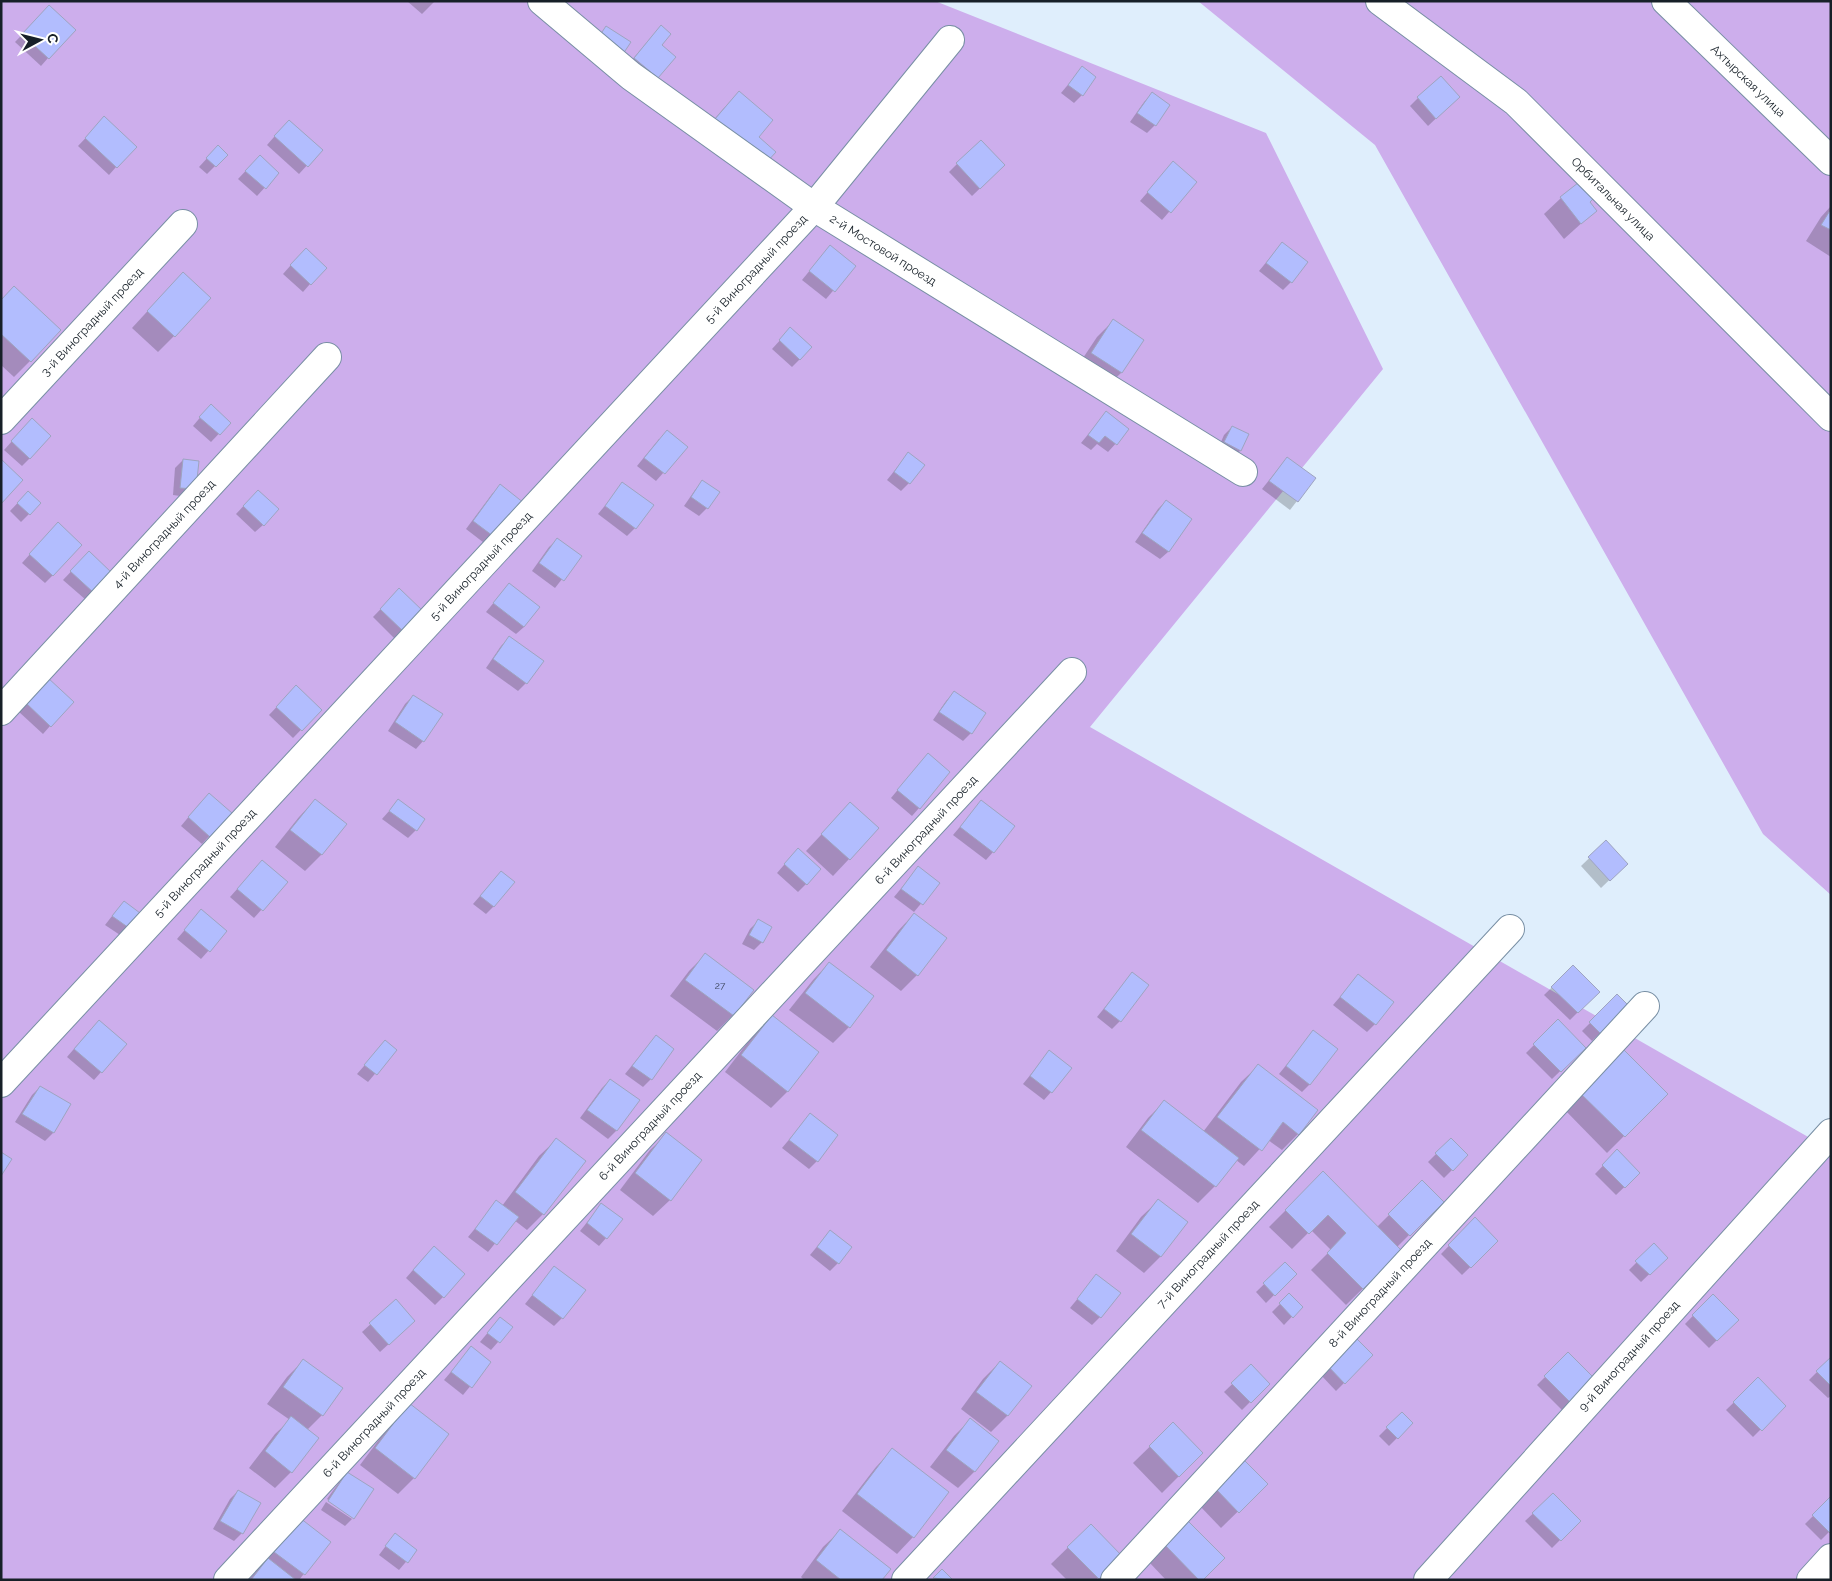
<svg xmlns="http://www.w3.org/2000/svg" width="1832" height="1581" font-family="Raleway,sans-serif">
  <rect width="100%" height="100%" fill="#dfeefc"/>
  <g fill="#cdaeec">
    <polygon points="1,1 935,1 1266,133 1383,369 1090,727 1831,1150 1831,1580 1,1580"/>
    <polygon points="1198,1 1831,1 1831,895 1763,834 1375,145"/>
  </g>
  <g fill="#0003">
    <polygon points="407,1 435,1 422,14"/>
    <polygon points="41,15 48,58 41,66 15,42"/>
    <polygon points="653,35 660,45 658,77 650,85 627,66"/>
    <polygon points="1082,68 1082,95 1074,103 1061,93"/>
    <polygon points="739,92 765,163 749,179 700,136 723,109"/>
    <polygon points="1152,94 1155,125 1147,133 1130,122 1144,102"/>
    <polygon points="1418,98 1450,105 1428,126 1410,106"/>
    <polygon points="97,126 116,167 109,175 78,146"/>
    <polygon points="281,129 321,150 299,174 267,145"/>
    <polygon points="210,155 226,155 207,174 199,167"/>
    <polygon points="252,164 278,173 257,196 238,179"/>
    <polygon points="957,164 996,173 972,196 949,172"/>
    <polygon points="1166,171 1195,182 1162,220 1140,201"/>
    <polygon points="1561,198 1589,202 1595,211 1564,239 1544,214"/>
    <polygon points="1831,206 1831,257 1806,241 1821,217"/>
    <polygon points="1282,243 1291,282 1283,290 1259,271"/>
    <polygon points="830,246 854,266 826,299 802,280"/>
    <polygon points="298,257 310,284 303,292 283,274"/>
    <polygon points="167,290 174,336 158,352 132,328"/>
    <polygon points="1,300 30,361 14,377 1,365"/>
    <polygon points="1113,321 1142,340 1121,373 1104,389 1075,370 1097,337"/>
    <polygon points="783,337 800,359 792,367 772,349"/>
    <polygon points="203,414 229,423 211,442 193,426"/>
    <polygon points="1099,421 1128,430 1108,452 1097,444 1091,450 1081,443"/>
    <polygon points="1232,427 1248,435 1240,451 1232,458 1217,451 1224,435"/>
    <polygon points="24,428 30,458 22,466 4,450"/>
    <polygon points="659,439 686,447 656,481 637,466"/>
    <polygon points="908,454 909,483 901,491 887,480"/>
    <polygon points="1287,458 1314,479 1290,510 1262,489"/>
    <polygon points="183,460 197,462 187,497 173,495 175,468"/>
    <polygon points="703,482 707,508 699,516 684,506 695,490"/>
    <polygon points="623,484 635,528 627,536 598,514"/>
    <polygon points="500,486 523,503 488,546 466,529 492,494"/>
    <polygon points="28,492 29,514 21,522 10,511"/>
    <polygon points="250,499 263,525 255,532 236,514"/>
    <polygon points="1166,501 1191,520 1168,552 1160,559 1135,542 1158,509"/>
    <polygon points="50,532 53,575 45,583 22,563"/>
    <polygon points="557,540 580,556 555,588 532,571 549,547"/>
    <polygon points="81,561 111,573 86,600 63,580"/>
    <polygon points="509,584 524,627 516,634 486,612"/>
    <polygon points="399,590 404,632 396,640 373,617"/>
    <polygon points="509,638 526,683 518,691 486,668 501,646"/>
    <polygon points="47,679 50,726 43,734 18,711"/>
    <polygon points="954,693 971,733 963,741 933,720 946,701"/>
    <polygon points="288,695 320,710 293,738 269,715"/>
    <polygon points="413,696 423,741 416,749 388,731 405,704"/>
    <polygon points="920,763 919,808 912,816 891,798"/>
    <polygon points="315,800 322,854 305,871 275,847 299,817"/>
    <polygon points="398,801 416,830 408,838 382,819"/>
    <polygon points="201,802 230,813 202,844 181,826"/>
    <polygon points="981,802 993,852 986,860 953,835"/>
    <polygon points="850,804 849,859 833,876 806,851"/>
    <polygon points="1606,842 1626,864 1601,888 1581,866"/>
    <polygon points="790,858 806,884 798,892 777,873"/>
    <polygon points="918,868 938,883 914,912 894,897"/>
    <polygon points="255,869 286,882 254,918 230,897"/>
    <polygon points="501,872 494,906 486,914 473,904"/>
    <polygon points="116,911 128,928 120,935 105,925"/>
    <polygon points="201,911 226,931 201,959 177,939"/>
    <polygon points="914,914 917,975 901,991 870,967 898,931"/>
    <polygon points="758,921 762,942 754,950 742,944 750,929"/>
    <polygon points="705,955 733,1015 717,1031 670,996 689,971"/>
    <polygon points="829,963 849,1027 833,1043 789,1010 813,980"/>
    <polygon points="1573,967 1598,992 1570,1020 1544,995"/>
    <polygon points="1132,974 1120,1021 1112,1029 1097,1017"/>
    <polygon points="1358,976 1375,1024 1367,1032 1333,1005"/>
    <polygon points="1617,996 1627,1006 1592,1041 1582,1031"/>
    <polygon points="772,1017 787,1092 771,1108 725,1072 755,1033"/>
    <polygon points="1558,1021 1584,1048 1552,1079 1526,1053"/>
    <polygon points="91,1029 101,1072 94,1080 67,1057"/>
    <polygon points="1313,1032 1310,1084 1302,1092 1279,1074"/>
    <polygon points="656,1036 673,1049 651,1079 643,1087 625,1074"/>
    <polygon points="385,1042 395,1050 368,1082 357,1074"/>
    <polygon points="1621,1049 1666,1094 1607,1153 1562,1107"/>
    <polygon points="1049,1052 1051,1092 1044,1100 1023,1084"/>
    <polygon points="1258,1066 1298,1134 1282,1150 1268,1140 1244,1166 1236,1160 1215,1186 1198,1203 1126,1147 1148,1118 1164,1102 1203,1132 1241,1082"/>
    <polygon points="610,1080 638,1101 616,1131 608,1139 580,1118 602,1088"/>
    <polygon points="40,1087 69,1105 53,1133 45,1141 15,1122 32,1095"/>
    <polygon points="803,1123 817,1161 809,1169 782,1148"/>
    <polygon points="667,1134 670,1200 653,1216 620,1190 650,1150"/>
    <polygon points="1451,1139 1467,1155 1444,1178 1428,1162"/>
    <polygon points="556,1140 543,1214 527,1230 514,1220 488,1252 468,1237 497,1202 502,1206 539,1156"/>
    <polygon points="1617,1151 1639,1173 1616,1195 1595,1174"/>
    <polygon points="1323,1173 1377,1227 1422,1182 1442,1202 1397,1247 1401,1251 1346,1305 1311,1270 1331,1250 1311,1230 1292,1249 1269,1227"/>
    <polygon points="1158,1201 1186,1223 1160,1257 1144,1273 1116,1251 1141,1217"/>
    <polygon points="601,1205 606,1238 599,1246 580,1231"/>
    <polygon points="1475,1219 1497,1241 1462,1275 1441,1254"/>
    <polygon points="830,1231 838,1263 830,1271 810,1255"/>
    <polygon points="1654,1245 1666,1258 1641,1282 1629,1270"/>
    <polygon points="426,1255 443,1297 435,1305 406,1278"/>
    <polygon points="1285,1264 1295,1274 1266,1303 1256,1292"/>
    <polygon points="554,1268 562,1318 554,1326 525,1304"/>
    <polygon points="1097,1275 1100,1317 1092,1325 1070,1308"/>
    <polygon points="1289,1295 1301,1307 1284,1325 1272,1312"/>
    <polygon points="1713,1295 1737,1320 1709,1348 1685,1324"/>
    <polygon points="396,1301 405,1329 380,1352 362,1332"/>
    <polygon points="500,1318 511,1327 491,1350 480,1342"/>
    <polygon points="1354,1338 1372,1355 1336,1391 1319,1373"/>
    <polygon points="471,1348 490,1362 463,1395 444,1380"/>
    <polygon points="1568,1354 1596,1381 1564,1412 1537,1385"/>
    <polygon points="1831,1358 1831,1396 1828,1398 1809,1380"/>
    <polygon points="303,1361 322,1415 307,1430 291,1472 275,1488 249,1468 275,1434 290,1420 267,1404 287,1377"/>
    <polygon points="1000,1362 1030,1386 1007,1416 991,1432 961,1409 983,1379"/>
    <polygon points="1251,1366 1268,1384 1242,1410 1224,1392"/>
    <polygon points="1758,1379 1784,1406 1753,1437 1726,1410"/>
    <polygon points="409,1405 414,1478 398,1494 360,1465 393,1421"/>
    <polygon points="1402,1413 1412,1423 1389,1446 1379,1436"/>
    <polygon points="970,1420 997,1441 974,1472 958,1488 930,1467 954,1436"/>
    <polygon points="1173,1424 1202,1453 1162,1493 1133,1463"/>
    <polygon points="892,1450 913,1537 897,1554 842,1511 876,1467"/>
    <polygon points="1242,1460 1266,1484 1221,1528 1198,1504"/>
    <polygon points="347,1474 353,1517 327,1499 340,1481"/>
    <polygon points="238,1491 242,1533 234,1541 213,1529 230,1499"/>
    <polygon points="1553,1495 1579,1521 1552,1548 1525,1521"/>
    <polygon points="1831,1498 1831,1530 1821,1540 1805,1524"/>
    <polygon points="326,1502 352,1519 345,1526 321,1510"/>
    <polygon points="1187,1521 1202,1580 1166,1580 1148,1561"/>
    <polygon points="1091,1525 1120,1556 1096,1580 1067,1580 1051,1564"/>
    <polygon points="840,1531 880,1580 804,1580 801,1577 823,1547"/>
    <polygon points="284,1536 329,1542 299,1580 249,1580"/>
    <polygon points="388,1543 416,1550 399,1570 379,1555"/>
    <polygon points="942,1571 951,1580 933,1580"/>
  </g>
  <g fill="#b2bdfe" stroke="#9ea4c0">
    <polygon points="49,5 76,30 49,59 22,34"/>
    <polygon points="661,25 671,34 662,45 676,57 658,78 634,58"/>
    <polygon points="606,26 631,42 623,54 598,38"/>
    <polygon points="1082,66 1096,77 1083,96 1068,85"/>
    <polygon points="1441,76 1460,97 1436,119 1417,97"/>
    <polygon points="739,91 773,120 759,137 776,152 766,163 715,119"/>
    <polygon points="1152,92 1170,105 1156,126 1137,113"/>
    <polygon points="104,116 137,147 117,168 85,138"/>
    <polygon points="289,120 323,150 308,167 274,136"/>
    <polygon points="981,140 1005,165 980,189 956,163"/>
    <polygon points="218,145 228,155 216,167 206,158"/>
    <polygon points="260,155 279,173 266,189 245,171"/>
    <polygon points="1173,161 1197,182 1171,213 1147,192"/>
    <polygon points="1583,179 1596,196 1590,202 1597,211 1581,224 1560,197"/>
    <polygon points="1831,209 1831,230 1821,225"/>
    <polygon points="1282,242 1308,262 1292,283 1266,263"/>
    <polygon points="830,245 856,266 835,292 809,271"/>
    <polygon points="306,248 327,268 311,285 290,265"/>
    <polygon points="183,272 211,298 175,337 147,311"/>
    <polygon points="14,286 61,330 31,362 1,334 1,300"/>
    <polygon points="1113,319 1144,340 1122,373 1091,353"/>
    <polygon points="790,327 812,347 800,360 779,340"/>
    <polygon points="211,404 231,423 220,435 199,417"/>
    <polygon points="1106,411 1129,429 1117,445 1105,436 1099,443 1088,435"/>
    <polygon points="32,418 51,436 30,459 11,441"/>
    <polygon points="1232,426 1249,434 1241,451 1224,442"/>
    <polygon points="667,430 688,447 665,474 644,458"/>
    <polygon points="908,452 925,465 910,484 894,472"/>
    <polygon points="1287,457 1316,478 1298,502 1269,481"/>
    <polygon points="1,459 23,480 1,504"/>
    <polygon points="183,459 199,461 196,489 180,488"/>
    <polygon points="702,480 720,492 708,509 691,497"/>
    <polygon points="622,482 654,505 636,529 605,506"/>
    <polygon points="500,484 524,503 497,539 473,521"/>
    <polygon points="258,490 279,509 264,526 243,506"/>
    <polygon points="28,491 41,503 30,515 17,503"/>
    <polygon points="1166,500 1192,519 1169,552 1142,533"/>
    <polygon points="58,522 82,545 53,576 29,554"/>
    <polygon points="557,538 582,556 564,581 539,563"/>
    <polygon points="89,551 112,573 94,593 70,571"/>
    <polygon points="509,583 540,607 524,627 493,603"/>
    <polygon points="399,588 424,612 405,633 380,609"/>
    <polygon points="509,636 544,661 527,684 493,659"/>
    <polygon points="47,677 74,702 51,727 25,702"/>
    <polygon points="296,685 322,710 302,731 276,707"/>
    <polygon points="954,691 986,713 972,734 939,712"/>
    <polygon points="413,695 443,714 424,742 395,722"/>
    <polygon points="928,753 950,772 920,809 897,790"/>
    <polygon points="209,793 232,813 210,837 188,817"/>
    <polygon points="315,799 347,824 322,855 290,830"/>
    <polygon points="398,799 425,819 417,831 389,811"/>
    <polygon points="981,800 1015,826 994,853 960,827"/>
    <polygon points="850,802 879,828 850,860 821,834"/>
    <polygon points="1606,840 1628,864 1610,881 1588,857"/>
    <polygon points="798,848 821,869 807,885 784,864"/>
    <polygon points="262,860 288,882 263,911 237,889"/>
    <polygon points="918,866 940,883 923,905 901,889"/>
    <polygon points="501,871 515,882 494,907 480,896"/>
    <polygon points="124,901 140,913 129,928 112,916"/>
    <polygon points="201,909 227,931 210,952 184,930"/>
    <polygon points="914,913 947,938 918,976 886,950"/>
    <polygon points="758,919 772,927 763,943 749,935"/>
    <polygon points="705,953 754,990 734,1016 685,980"/>
    <polygon points="829,962 874,996 850,1028 805,993"/>
    <polygon points="1573,965 1600,992 1578,1013 1551,987"/>
    <polygon points="1132,972 1149,985 1121,1022 1104,1009"/>
    <polygon points="1358,974 1394,1002 1376,1025 1340,997"/>
    <polygon points="1617,994 1629,1006 1601,1034 1589,1022"/>
    <polygon points="772,1015 819,1052 788,1092 741,1055"/>
    <polygon points="1558,1019 1586,1048 1561,1072 1533,1044"/>
    <polygon points="99,1020 127,1044 102,1073 74,1049"/>
    <polygon points="1313,1030 1338,1049 1310,1085 1286,1066"/>
    <polygon points="656,1035 674,1049 652,1080 632,1066"/>
    <polygon points="385,1040 397,1050 377,1075 364,1065"/>
    <polygon points="1621,1047 1668,1094 1625,1137 1577,1090"/>
    <polygon points="1049,1050 1072,1068 1052,1093 1030,1076"/>
    <polygon points="1258,1064 1318,1110 1299,1135 1283,1122 1262,1151 1217,1117"/>
    <polygon points="610,1079 640,1100 617,1131 587,1110"/>
    <polygon points="40,1086 71,1104 54,1133 22,1114"/>
    <polygon points="1164,1100 1239,1158 1216,1187 1141,1130"/>
    <polygon points="810,1113 838,1135 818,1162 789,1140"/>
    <polygon points="666,1132 702,1160 671,1201 635,1173"/>
    <polygon points="556,1138 586,1161 544,1215 515,1192"/>
    <polygon points="1451,1138 1468,1155 1453,1171 1435,1153"/>
    <polygon points="1617,1149 1640,1173 1625,1188 1602,1165"/>
    <polygon points="1,1152 12,1159 1,1176"/>
    <polygon points="1323,1171 1402,1251 1363,1289 1327,1253 1346,1233 1328,1215 1309,1234 1285,1210"/>
    <polygon points="1422,1180 1444,1202 1410,1236 1388,1214"/>
    <polygon points="1158,1199 1188,1222 1161,1257 1131,1234"/>
    <polygon points="496,1200 519,1217 497,1245 475,1229"/>
    <polygon points="601,1203 623,1219 607,1239 587,1223"/>
    <polygon points="1475,1217 1498,1241 1471,1268 1448,1245"/>
    <polygon points="830,1230 852,1247 839,1264 817,1247"/>
    <polygon points="1654,1243 1668,1258 1650,1275 1635,1261"/>
    <polygon points="434,1246 465,1274 444,1298 413,1270"/>
    <polygon points="1285,1262 1297,1274 1275,1296 1263,1283"/>
    <polygon points="554,1266 586,1290 563,1319 532,1295"/>
    <polygon points="1096,1274 1121,1293 1101,1318 1077,1299"/>
    <polygon points="1289,1293 1303,1307 1293,1318 1279,1303"/>
    <polygon points="1713,1294 1739,1320 1717,1341 1692,1315"/>
    <polygon points="396,1299 415,1321 389,1345 369,1323"/>
    <polygon points="500,1317 513,1327 500,1343 487,1333"/>
    <polygon points="1354,1336 1373,1355 1345,1384 1326,1364"/>
    <polygon points="471,1346 491,1362 472,1388 451,1372"/>
    <polygon points="1568,1352 1597,1381 1573,1405 1544,1376"/>
    <polygon points="1831,1357 1831,1386 1816,1371"/>
    <polygon points="303,1359 343,1388 323,1416 283,1387"/>
    <polygon points="1000,1361 1032,1386 1008,1416 976,1392"/>
    <polygon points="1251,1364 1270,1384 1251,1403 1231,1383"/>
    <polygon points="1758,1377 1786,1406 1762,1431 1733,1402"/>
    <polygon points="409,1403 449,1434 415,1479 375,1448"/>
    <polygon points="1402,1412 1413,1423 1398,1439 1386,1427"/>
    <polygon points="291,1416 319,1438 292,1473 265,1451"/>
    <polygon points="970,1418 999,1441 975,1472 946,1450"/>
    <polygon points="1173,1422 1203,1453 1179,1477 1149,1446"/>
    <polygon points="892,1448 949,1492 914,1538 857,1494"/>
    <polygon points="1242,1458 1268,1484 1239,1513 1214,1487"/>
    <polygon points="347,1472 374,1489 354,1519 328,1501"/>
    <polygon points="238,1490 261,1503 243,1534 220,1521"/>
    <polygon points="1553,1493 1581,1521 1561,1541 1532,1513"/>
    <polygon points="1831,1496 1831,1532 1830,1533 1812,1515"/>
    <polygon points="300,1518 331,1542 305,1575 274,1552"/>
    <polygon points="1187,1520 1225,1558 1203,1580 1199,1580 1163,1543"/>
    <polygon points="1091,1524 1122,1556 1099,1579 1067,1547"/>
    <polygon points="840,1529 891,1569 882,1580 841,1580 816,1560"/>
    <polygon points="395,1533 417,1550 408,1563 385,1546"/>
    <polygon points="268,1558 296,1580 251,1580"/>
    <polygon points="942,1569 953,1580 933,1578"/>
  </g>
  <g fill="none" stroke-linecap="round" stroke-linejoin="round">
    <defs>
      <g id="minor">
        <polyline points="542,1 631,76 814,207 1243,472"/>
        <polyline points="1380,1 1516,102 1831,417"/>
        <polyline points="1666,1 1831,161"/>
        <polyline points="1,420 183,224"/>
        <polyline points="1,711 327,357"/>
        <polyline points="1,1083 814,207 950,40"/>
        <polyline points="228,1580 1072,672"/>
        <polyline points="906,1580 1510,929"/>
        <polyline points="1115,1580 1645,1006"/>
        <polyline points="1428,1580 1831,1133"/>
        <polyline points="1811,1580 1831,1558"/>
      </g>
    </defs>
    <use href="#minor" stroke="#788fa4" stroke-width="30"/>
    <use href="#minor" stroke="#fff" stroke-width="28"/>
  </g>
  <g text-anchor="middle" stroke-width="4" stroke-linejoin="round" paint-order="stroke">
    <g font-size="10" fill="#3e475e">
      <text x="720" y="989">27</text>
    </g>
    <g font-size="12" fill="#172028" stroke="#fff">
      <text transform="translate(1748 81) rotate(44)" y="4">Ахтырская улица</text>
      <text transform="translate(1613 199) rotate(45)" y="4">Орбитальная улица</text>
      <text transform="translate(883 250) rotate(32)" y="4">2-й Мостовой проезд</text>
      <text transform="translate(756 269) rotate(-47)" y="4">5-й Виноградный проезд</text>
      <text transform="translate(92 322) rotate(-47)" y="4">3-й Виноградный проезд</text>
      <text transform="translate(164 534) rotate(-47)" y="4">4-й Виноградный проезд</text>
      <text transform="translate(481 566) rotate(-47)" y="4">5-й Виноградный проезд</text>
      <text transform="translate(926 830) rotate(-47)" y="4">6-й Виноградный проезд</text>
      <text transform="translate(205 863) rotate(-47)" y="4">5-й Виноградный проезд</text>
      <text transform="translate(650 1126) rotate(-47)" y="4">6-й Виноградный проезд</text>
      <text transform="translate(1208 1254) rotate(-47)" y="4">7-й Виноградный проезд</text>
      <text transform="translate(1380 1293) rotate(-47)" y="4">8-й Виноградный проезд</text>
      <text transform="translate(1629 1356) rotate(-48)" y="4">9-й Виноградный проезд</text>
      <text transform="translate(374 1423) rotate(-47)" y="4">6-й Виноградный проезд</text>
    </g>
  </g>
  <rect width="1832" height="1581" fill="none" stroke="#172028" stroke-width="5"/>
  <g transform="translate(40 40) rotate(83)" stroke="#ffffff" stroke-width="4" paint-order="stroke">
  <path d="M0-4L9 19L0 12L-9 19Z" fill="#172028"/>
  <text y="-8" font-size="14" font-weight="bold" text-anchor="middle" fill="#172028">С</text>
  </g>
</svg>
